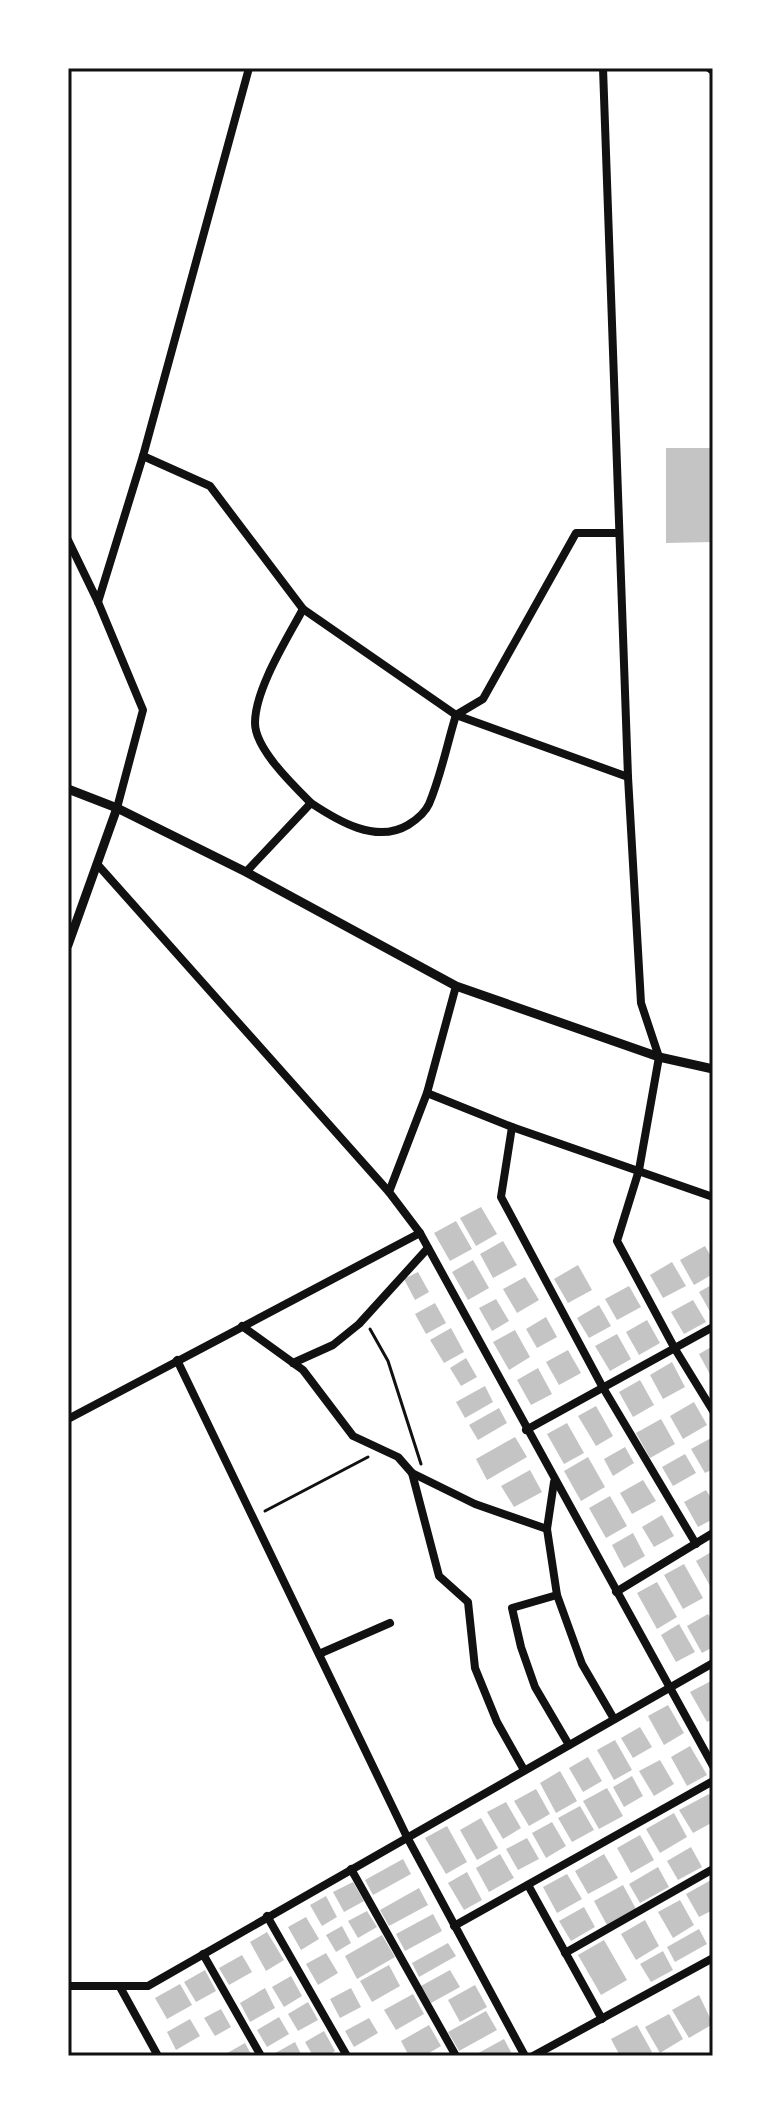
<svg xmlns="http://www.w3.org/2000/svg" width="781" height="2124" font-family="Arial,sans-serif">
  <rect width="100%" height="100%" fill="#fff"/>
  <g fill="#c4c4c4">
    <polygon points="666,448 713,448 713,542 666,543"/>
    <polygon points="481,1207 497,1234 476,1246 460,1218"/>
    <polygon points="456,1221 472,1249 450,1261 434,1233"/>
    <polygon points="503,1241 517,1265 493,1278 480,1254"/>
    <polygon points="705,1246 713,1260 713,1274 694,1285 680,1260"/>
    <polygon points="473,1260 489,1288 468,1300 452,1272"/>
    <polygon points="672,1262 686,1286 663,1298 650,1275"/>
    <polygon points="578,1265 592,1290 568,1303 554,1279"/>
    <polygon points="418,1272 429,1292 415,1300 404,1279"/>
    <polygon points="525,1277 539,1300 517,1313 503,1289"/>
    <polygon points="713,1284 713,1317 699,1292"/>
    <polygon points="629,1286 641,1307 617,1320 605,1299"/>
    <polygon points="496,1299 509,1321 492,1331 479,1308"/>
    <polygon points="693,1300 706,1322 684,1334 671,1312"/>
    <polygon points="435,1303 446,1323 426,1334 415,1314"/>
    <polygon points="599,1305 611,1326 589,1338 577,1318"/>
    <polygon points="546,1317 557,1337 537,1348 526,1329"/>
    <polygon points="647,1320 660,1343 639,1355 626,1332"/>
    <polygon points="451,1328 464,1352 444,1363 430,1340"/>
    <polygon points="515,1330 530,1357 509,1370 493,1342"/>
    <polygon points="617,1334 631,1359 610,1371 595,1346"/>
    <polygon points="713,1346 713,1380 699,1354"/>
    <polygon points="568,1350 581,1373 559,1385 546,1362"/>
    <polygon points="466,1358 477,1377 461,1386 450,1368"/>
    <polygon points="672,1362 685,1387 663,1399 650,1375"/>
    <polygon points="538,1368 552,1394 531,1405 517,1380"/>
    <polygon points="640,1380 654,1405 633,1417 619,1392"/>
    <polygon points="485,1386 493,1402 465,1418 456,1402"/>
    <polygon points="694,1402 707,1425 683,1439 670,1416"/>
    <polygon points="596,1406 613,1436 596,1446 578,1416"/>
    <polygon points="499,1408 507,1423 478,1440 469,1425"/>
    <polygon points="661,1419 675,1444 650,1458 636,1433"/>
    <polygon points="567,1423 584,1453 564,1464 547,1434"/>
    <polygon points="515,1437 527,1457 487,1480 476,1459"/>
    <polygon points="713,1437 713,1469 705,1473 691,1449"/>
    <polygon points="625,1447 634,1463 613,1476 604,1459"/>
    <polygon points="685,1454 696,1473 673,1486 662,1467"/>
    <polygon points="588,1457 605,1487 581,1501 564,1471"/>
    <polygon points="530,1470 542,1492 514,1507 501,1486"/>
    <polygon points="643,1480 656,1501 632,1514 620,1493"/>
    <polygon points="706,1490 713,1501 713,1519 698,1527 684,1502"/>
    <polygon points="610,1496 627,1526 606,1538 589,1508"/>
    <polygon points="662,1515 674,1536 654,1547 642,1527"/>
    <polygon points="633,1533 645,1556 624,1568 612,1545"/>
    <polygon points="713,1551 713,1591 696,1561"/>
    <polygon points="684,1564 703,1598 683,1609 664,1575"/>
    <polygon points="657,1582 677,1617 657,1629 637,1593"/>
    <polygon points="708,1614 713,1622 713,1647 702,1653 687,1626"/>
    <polygon points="679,1624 695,1652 676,1662 661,1635"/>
    <polygon points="713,1680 713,1719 707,1722 690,1692"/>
    <polygon points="668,1705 684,1733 664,1745 648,1716"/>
    <polygon points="640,1727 652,1747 633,1758 621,1738"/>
    <polygon points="615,1740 632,1770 614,1780 597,1750"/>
    <polygon points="690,1746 707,1775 687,1786 671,1757"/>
    <polygon points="588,1757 602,1781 583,1792 569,1768"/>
    <polygon points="660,1760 674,1784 654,1796 639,1771"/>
    <polygon points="560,1771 577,1801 556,1813 540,1783"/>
    <polygon points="632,1776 643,1796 624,1807 613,1787"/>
    <polygon points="607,1788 623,1816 599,1829 583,1801"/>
    <polygon points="536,1789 550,1814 529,1826 514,1801"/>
    <polygon points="709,1794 713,1801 713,1822 693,1833 679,1810"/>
    <polygon points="506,1802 521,1828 503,1839 487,1812"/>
    <polygon points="580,1806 594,1830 572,1842 558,1818"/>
    <polygon points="674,1813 687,1837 660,1853 646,1829"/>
    <polygon points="481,1818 498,1848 477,1860 460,1830"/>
    <polygon points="552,1822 566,1846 546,1858 532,1833"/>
    <polygon points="447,1826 467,1862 446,1874 425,1838"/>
    <polygon points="640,1835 654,1860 631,1873 617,1848"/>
    <polygon points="527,1838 539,1859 518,1870 506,1849"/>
    <polygon points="691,1847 702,1867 678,1880 667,1861"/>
    <polygon points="500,1854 514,1878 489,1892 476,1868"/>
    <polygon points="604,1854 618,1878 588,1894 575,1871"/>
    <polygon points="403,1859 411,1874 373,1895 365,1880"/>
    <polygon points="658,1867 669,1887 640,1903 629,1884"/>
    <polygon points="467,1872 482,1900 464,1910 448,1883"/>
    <polygon points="567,1874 582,1899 557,1913 543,1887"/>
    <polygon points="713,1879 713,1910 699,1917 686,1894"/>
    <polygon points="353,1882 364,1901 344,1912 333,1892"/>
    <polygon points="623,1885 636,1909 607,1925 594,1901"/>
    <polygon points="419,1888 428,1905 389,1926 380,1910"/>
    <polygon points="326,1896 337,1917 322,1926 310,1905"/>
    <polygon points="680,1900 694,1925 673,1938 658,1912"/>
    <polygon points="584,1907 595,1927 571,1941 559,1921"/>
    <polygon points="367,1911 377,1927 358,1938 348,1921"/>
    <polygon points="433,1914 442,1931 405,1951 396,1934"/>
    <polygon points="306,1917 319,1939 301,1950 288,1927"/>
    <polygon points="645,1920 659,1946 636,1960 621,1934"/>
    <polygon points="342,1926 351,1943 336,1952 326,1935"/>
    <polygon points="699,1929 707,1944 675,1962 667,1947"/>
    <polygon points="267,1932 284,1960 266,1971 250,1942"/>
    <polygon points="382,1935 395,1957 357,1979 345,1956"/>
    <polygon points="604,1940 627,1980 601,1995 578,1955"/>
    <polygon points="448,1943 456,1956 419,1977 412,1963"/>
    <polygon points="663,1951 673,1970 651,1982 640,1964"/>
    <polygon points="326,1953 338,1973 318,1985 306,1964"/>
    <polygon points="242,1955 252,1972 229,1985 219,1968"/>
    <polygon points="389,1965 400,1986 372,2002 360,1981"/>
    <polygon points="205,1970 216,1991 196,2002 184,1982"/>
    <polygon points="450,1970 460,1987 431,2003 421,1986"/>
    <polygon points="291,1976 302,1996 284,2007 272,1987"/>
    <polygon points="180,1984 192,2005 167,2019 155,1998"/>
    <polygon points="475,1985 487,2007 460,2022 448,2000"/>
    <polygon points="265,1988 275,2008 250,2022 240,2003"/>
    <polygon points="351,1988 361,2007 340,2018 330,1999"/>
    <polygon points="413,1994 424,2014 396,2030 384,2010"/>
    <polygon points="699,1995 713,2024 689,2038 672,2010"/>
    <polygon points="308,2002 318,2020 298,2031 288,2014"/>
    <polygon points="221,2009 231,2027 215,2036 204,2018"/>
    <polygon points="486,2011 497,2030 459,2051 448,2032"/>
    <polygon points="669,2014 683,2039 660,2053 645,2027"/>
    <polygon points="279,2017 289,2034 267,2047 257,2030"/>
    <polygon points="369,2018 378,2033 354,2047 345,2031"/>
    <polygon points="190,2019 200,2036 176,2050 167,2032"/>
    <polygon points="429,2025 441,2046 424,2056 409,2056 401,2041"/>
    <polygon points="637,2025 652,2052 646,2056 620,2056 611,2039"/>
    <polygon points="324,2031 335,2051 327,2056 313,2056 305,2042"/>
    <polygon points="504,2039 511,2052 510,2056 473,2056"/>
    <polygon points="295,2042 302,2056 270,2056"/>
    <polygon points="245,2043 252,2056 222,2056"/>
  </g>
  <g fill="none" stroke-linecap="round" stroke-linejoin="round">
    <g stroke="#111" stroke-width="3">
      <polyline points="370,1329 388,1361 421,1464"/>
      <polyline points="265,1511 368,1457"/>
    </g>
    <g stroke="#111" stroke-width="8">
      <polyline points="603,68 628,777 641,1003 659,1057 639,1170 617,1241 675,1349 713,1411"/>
      <polyline points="709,68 713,71"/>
      <polyline points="143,456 210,486 303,609 456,715 628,777"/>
      <polyline points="68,540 98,602 143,710 117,808"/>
      <polyline points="98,602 143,456 249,68"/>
      <path d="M303,609C287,639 255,689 255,723C255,749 294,786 311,803"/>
      <polyline points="97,864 389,1192"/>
      <path d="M246,872L311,803C338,821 376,844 408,825C416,820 425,813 429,804C441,776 447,744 456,715L483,699L576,533H617"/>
      <polyline points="456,986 427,1093 389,1192 420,1233 713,1766"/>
      <polyline points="427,1093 512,1127 713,1197"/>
      <polyline points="512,1127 501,1197 602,1386 696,1544"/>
      <polyline points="242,1326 303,1370 353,1436 398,1457 412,1473 475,1504 547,1529"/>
      <polyline points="177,1360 407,1837 525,2056"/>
      <polyline points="293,1363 333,1345 359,1324 428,1248"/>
      <polyline points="68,1419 420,1233"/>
      <polyline points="526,1430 713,1327"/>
      <polyline points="412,1473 439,1576 468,1602 475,1668 497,1722 524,1770"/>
      <polyline points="554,1482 547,1529 557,1595 582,1664 614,1719"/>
      <polyline points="616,1592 713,1533"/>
      <polyline points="557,1595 512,1608 521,1647 535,1687 569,1745"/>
      <polyline points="319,1654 390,1623"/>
      <polyline points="351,1869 456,2056"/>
      <polyline points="528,1885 602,2019"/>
      <polyline points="267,1916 347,2056"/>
      <polyline points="454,1926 713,1781"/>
      <polyline points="565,1953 713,1869"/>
      <polyline points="203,1954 261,2056"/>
      <polyline points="68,1986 148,1986 713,1663"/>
      <polyline points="120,1987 158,2056"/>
      <polyline points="533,2056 713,1958"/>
    </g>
    <g stroke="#111" stroke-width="9">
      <polyline points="68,789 117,808 246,872 456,986 659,1057 713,1069"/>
      <polyline points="68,945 117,808"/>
    </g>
  </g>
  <rect width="781" height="2124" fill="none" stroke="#ffffff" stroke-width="140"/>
  <rect x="70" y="70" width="641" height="1984" fill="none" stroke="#111" stroke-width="3"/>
</svg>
